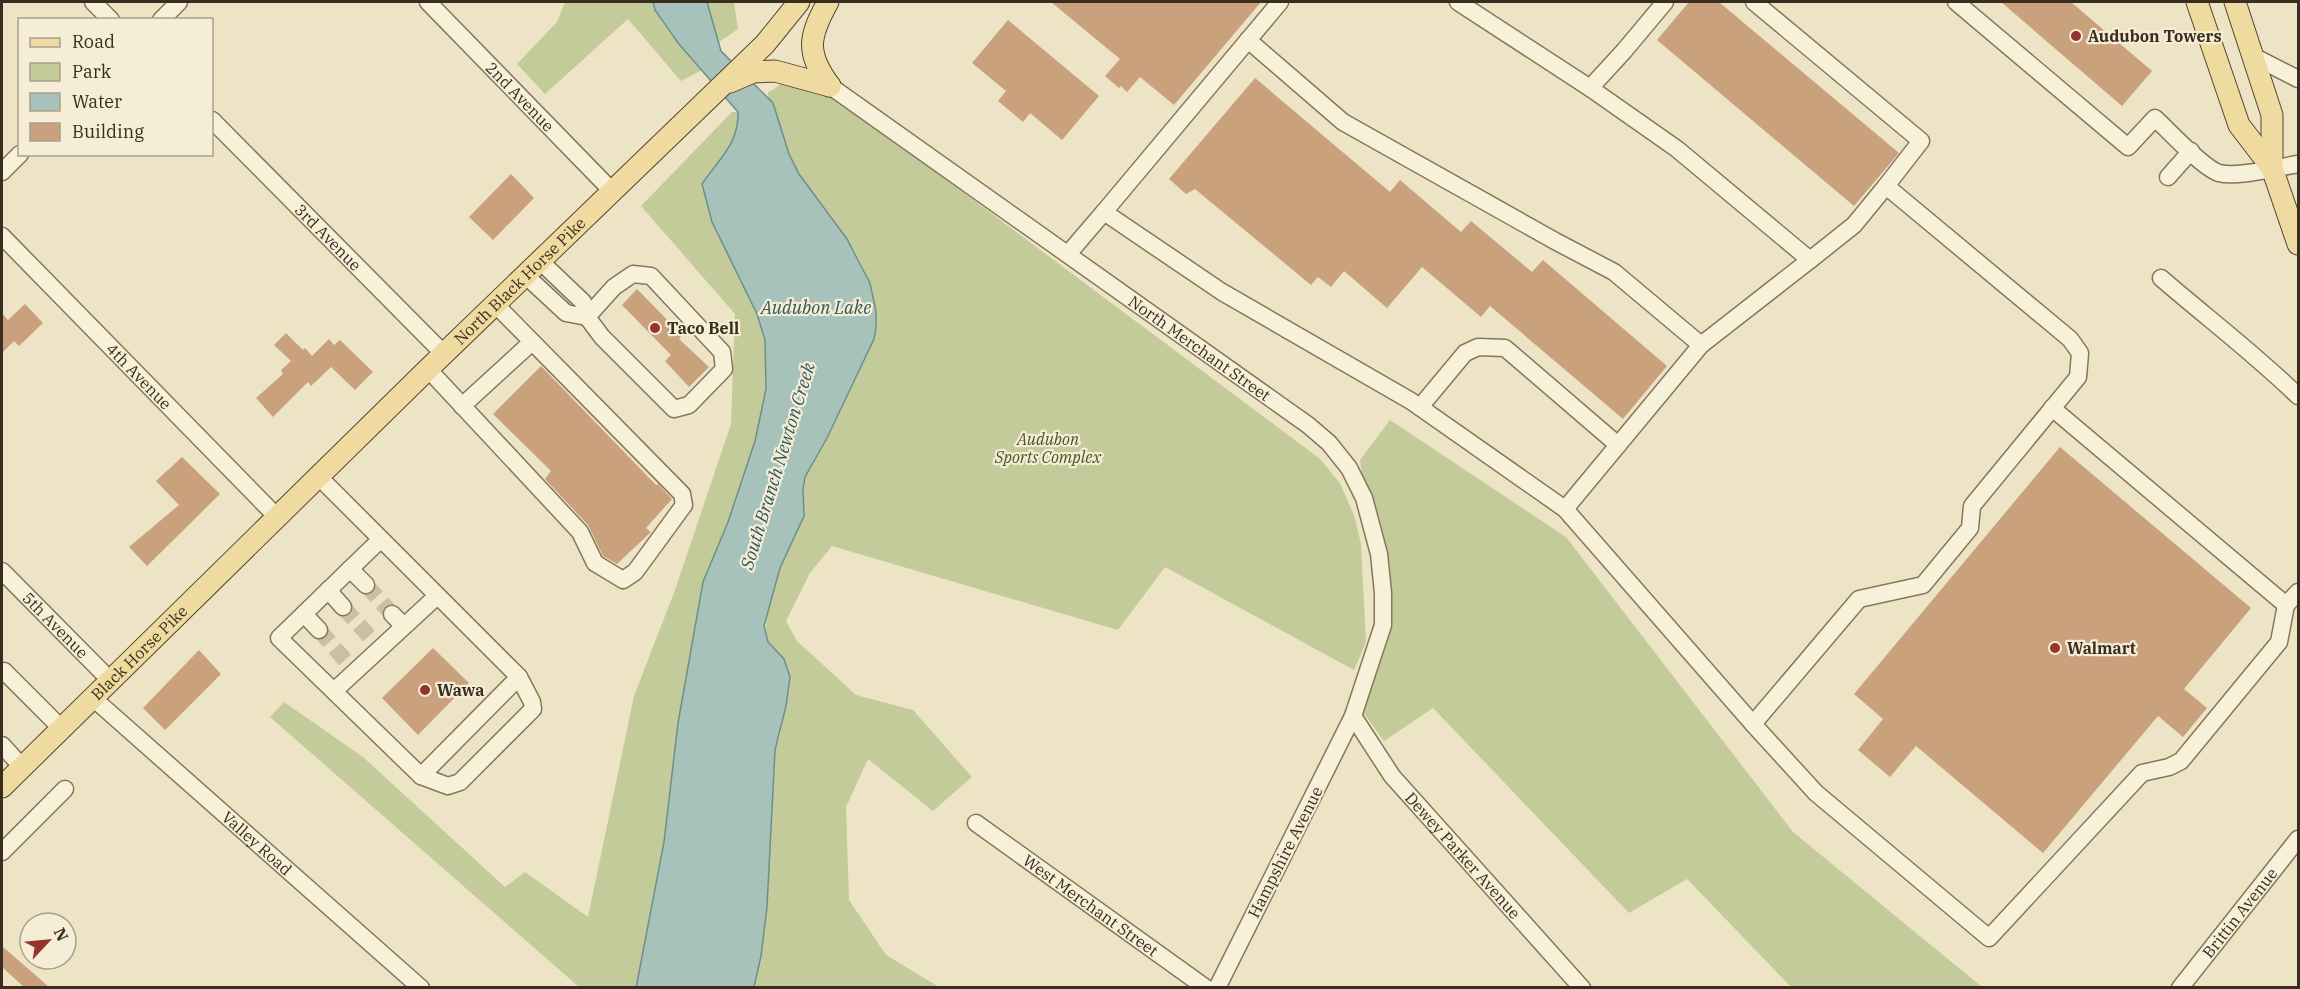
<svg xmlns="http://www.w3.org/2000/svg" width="2300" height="989" font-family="'IBM Plex Serif',serif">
  <rect width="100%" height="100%" fill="#ede4c6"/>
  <g fill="#c3cb9a">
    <path d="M565,2H653C661,28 684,50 702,70L681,81L628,19L545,94L517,64L557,22Z"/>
    <polygon points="707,2 734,2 738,29 719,42"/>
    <path d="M798,69L1319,458L1340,483L1355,518L1361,544L1366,642L1354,670L1165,567L1118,630L832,546L810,573L786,621L797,641L856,695L913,710L972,777L933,811L868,759L846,807L849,900L886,955L939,987L754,988L761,956L767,907L775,750L780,735L788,669L765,636L767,613L780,568L804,516L803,489L805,477L827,438L874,339C885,292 853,245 826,209C817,197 806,185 798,172C785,150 778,123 768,100V92L774,89Z"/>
    <path d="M732,112H738C739,144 718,160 702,184L712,222L757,314L765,340L766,389L755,441L728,522L703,582L678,723L664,842L636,987H579L270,717L284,702L363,757L505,887L525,872L588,917L634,696L675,590L731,424L735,314L641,206Z"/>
    <polygon points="1390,420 1566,537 1793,832 1982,987 1791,987 1687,879 1629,913 1433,708 1384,741 1357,704 1383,625 1360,460"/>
  </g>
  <path fill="#a7c1bb" stroke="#6e8f89" stroke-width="1.5" d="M653,2H707L721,51L773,103L789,154L799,174L847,239L870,283L876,311V328L874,339L827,438L805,477L803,489L804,516L780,568L764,626L768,642L784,659L790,677L786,706L775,750L767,907L761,956L754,987L636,988L664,842L678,723L703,582L728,522L755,441L766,389L765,340L757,314L712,222L702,184C718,160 739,144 738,112L678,43L655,10Z"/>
  <g fill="#caa17d">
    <polygon points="1051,2 1261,2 1174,105 1140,77 1127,92 1121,86 1119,88 1105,76 1120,59"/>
    <polygon points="1689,2 1719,2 1899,153 1854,206 1657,40"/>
    <polygon points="2001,2 2071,2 2152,71 2122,106"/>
    <polygon points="1008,20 1099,96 1062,140 1030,113 1023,122 998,101 1006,91 972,63"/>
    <polygon points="1255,78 1390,192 1400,180 1461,232 1471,221 1532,272 1543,260 1667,366 1623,419 1490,306 1481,317 1422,267 1387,308 1344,271 1331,287 1318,277 1311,285 1195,189 1186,194 1169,179"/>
    <polygon points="511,174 534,198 493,240 469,217"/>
    <polygon points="637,289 682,335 679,339 709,367 689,387 665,361 671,355 622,305"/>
    <polygon points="25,304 43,323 19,346 14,341 2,353 2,313 8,320"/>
    <polygon points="286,333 303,350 305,348 312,356 329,339 334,345 340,340 373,372 355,390 331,367 311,386 308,382 273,417 256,398 283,374 281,370 291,361 274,345"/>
    <polygon points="541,366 656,485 658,484 672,499 646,528 651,532 617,564 603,556 588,525 545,479 551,471 493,414"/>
    <polygon points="2060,447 2251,608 2184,689 2207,708 2183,737 2158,716 2043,853 1916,746 1890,777 1858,750 1883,719 1854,694"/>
    <polygon points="182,457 220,494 147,566 129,547 179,505 156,481"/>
    <polygon points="433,648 469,683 418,735 382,698"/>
    <polygon points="199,650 221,674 165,730 143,708"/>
    <polygon points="2,946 49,987 24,987 2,967"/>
  </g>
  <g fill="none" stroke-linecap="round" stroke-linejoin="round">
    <g stroke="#c9bfa5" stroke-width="16" stroke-dasharray="16 8" stroke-linecap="butt">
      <polyline points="366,585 392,614"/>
      <polyline points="343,607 369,636"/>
      <polyline points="319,630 345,660"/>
    </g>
    <defs>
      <g id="minor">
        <polyline points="93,2 111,20"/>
        <path id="s1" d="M428,2L612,191"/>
        <polyline points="1280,2 1104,212 1222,292 1411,401 1565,509 1701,345 1810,260 1677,149 1590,88 1458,2"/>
        <polyline points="1754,2 1921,141 1886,186"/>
        <path d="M1956,2L2128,147L2155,118C2169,131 2203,168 2219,173C2237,178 2279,167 2298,164"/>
        <polyline points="161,20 179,2"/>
        <polyline points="1248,40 1343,122 1555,241 1614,272 1701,345"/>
        <polyline points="2253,56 2298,79"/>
        <path id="s2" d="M830,86L1308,425L1329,443L1349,468L1364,498L1379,554L1383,593V625L1353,716L1217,988"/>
        <polyline points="1590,88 1624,51 1665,2"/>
        <path id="s3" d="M212,120L444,354"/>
        <polyline points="2,172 20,154"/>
        <polyline points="2168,177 2191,151"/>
        <path id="s4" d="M2,236L277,517"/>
        <polyline points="1068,254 1104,212"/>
        <polyline points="540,261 583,302 587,317 602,337 674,409 689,405 724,369 722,352 651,276 633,274 614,287 587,317"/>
        <polyline points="525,275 566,313 587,317"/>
        <path d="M2161,278C2206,317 2255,354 2298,396"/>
        <polyline points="428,369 580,532 595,563 623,580 635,572 684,505 682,494 495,304"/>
        <polyline points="462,406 532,342"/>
        <polyline points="1420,407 1465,353 1478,347 1505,348 1618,445"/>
        <polyline points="2052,408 2286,605 2298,592"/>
        <path d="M318,476C385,543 452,610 519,677L421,776L279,638L381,539"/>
        <polyline points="1565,509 1753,724 1859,599 1923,585 1970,528 1972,506 2078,377 2080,353 2070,339 1886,186 1854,225 1810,260"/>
        <polyline points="350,569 366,585"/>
        <path id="s5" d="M2,571L110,680"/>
        <polyline points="328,590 343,607"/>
        <polyline points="304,614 319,630"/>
        <polyline points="392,614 404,626"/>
        <polyline points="2,674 4,671 62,729"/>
        <polyline points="334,691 437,596"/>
        <path id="s6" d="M93,698L421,988"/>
        <path id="s7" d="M1353,716L1392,776L1582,988"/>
        <polyline points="1753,724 1816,793 1989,938 2142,773 2169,767 2181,761 2279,642 2286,605"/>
        <polyline points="2,745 22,767"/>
        <polyline points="421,776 448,786 460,782 533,709 532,702 519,677"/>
        <path id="s8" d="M976,823L1206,988"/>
        <polyline points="2,852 65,789"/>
        <path id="s9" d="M2180,988L2298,839"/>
      </g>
      <g id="major">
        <path d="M828,2C809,36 805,53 830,86"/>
        <polyline points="2197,2 2239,125 2272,168 2298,244"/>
        <polyline points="2235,2 2272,115 2272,168"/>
        <polyline points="730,82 753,72 775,71 830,86"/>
        <path id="s10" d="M2,787L428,369L765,44L799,2"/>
      </g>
    </defs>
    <use href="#minor" stroke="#88765c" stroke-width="19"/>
    <use href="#major" stroke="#564430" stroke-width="23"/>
    <use href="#minor" stroke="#f8f1d9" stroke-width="16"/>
    <use href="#major" stroke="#efdb9f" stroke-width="21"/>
  </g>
  <g fill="#95332e" stroke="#f5edd5" stroke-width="2">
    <circle cx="2076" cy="36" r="6"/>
    <circle cx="655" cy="328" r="6"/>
    <circle cx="2055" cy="648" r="6"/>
    <circle cx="425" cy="690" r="6"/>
  </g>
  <g text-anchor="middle" stroke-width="4.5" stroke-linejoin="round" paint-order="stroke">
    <g font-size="16" font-weight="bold" fill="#392d1f" stroke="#f5edd5" text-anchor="start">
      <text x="2088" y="42">Audubon Towers</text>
      <text x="667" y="334">Taco Bell</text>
      <text x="2067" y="654">Walmart</text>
      <text x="437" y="696">Wawa</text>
    </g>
    <g font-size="16" fill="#392d1f" stroke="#f5edd5">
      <text dy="6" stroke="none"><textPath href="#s1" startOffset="132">2nd Avenue</textPath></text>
      <text dy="6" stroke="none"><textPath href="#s3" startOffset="165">3rd Avenue</textPath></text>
      <text dy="6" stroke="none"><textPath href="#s10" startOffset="724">North Black Horse Pike</textPath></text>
      <text dy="6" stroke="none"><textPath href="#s2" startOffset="453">North Merchant Street</textPath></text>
      <text dy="6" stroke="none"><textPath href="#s4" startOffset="196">4th Avenue</textPath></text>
      <text dy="6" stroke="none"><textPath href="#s5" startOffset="76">5th Avenue</textPath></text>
      <text dy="6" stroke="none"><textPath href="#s10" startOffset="192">Black Horse Pike</textPath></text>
      <text dy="6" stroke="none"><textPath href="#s6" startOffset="219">Valley Road</textPath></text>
      <text transform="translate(1285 852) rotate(-63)" y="6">Hampshire Avenue</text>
      <text dy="6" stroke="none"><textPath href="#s7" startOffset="178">Dewey Parker Avenue</textPath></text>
      <text dy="6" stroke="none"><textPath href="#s8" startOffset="141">West Merchant Street</textPath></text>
      <text dy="6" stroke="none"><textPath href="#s9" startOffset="96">Brittin Avenue</textPath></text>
    </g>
    <g font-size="16" font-style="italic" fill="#465427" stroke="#f5edd5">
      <text x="1048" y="445">Audubon<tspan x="1048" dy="18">Sports Complex</tspan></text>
    </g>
    <g font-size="18" font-style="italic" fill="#2f5858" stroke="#f5edd5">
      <text x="816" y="314">Audubon Lake</text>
      <text transform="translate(778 466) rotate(-73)" y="6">South Branch Newton Creek</text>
    </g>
  </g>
  <rect width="2300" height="989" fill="none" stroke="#392d1f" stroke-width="6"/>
  <rect x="18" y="18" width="195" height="138" fill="#f5edd5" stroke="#aaa08c" stroke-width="1.5"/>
  <rect x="30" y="38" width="30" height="9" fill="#efdb9f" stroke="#aaa08c" stroke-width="1.5"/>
  <text x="72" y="48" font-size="18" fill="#392d1f">Road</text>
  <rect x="30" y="63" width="30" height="18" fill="#c3cb9a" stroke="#aaa08c" stroke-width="1.5"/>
  <text x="72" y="78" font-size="18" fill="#392d1f">Park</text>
  <rect x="30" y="93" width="30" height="18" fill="#a7c1bb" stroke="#aaa08c" stroke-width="1.5"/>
  <text x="72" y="108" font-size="18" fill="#392d1f">Water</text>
  <rect x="30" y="123" width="30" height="18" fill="#caa17d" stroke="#aaa08c" stroke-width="1.5"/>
  <text x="72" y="138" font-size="18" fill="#392d1f">Building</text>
  <g transform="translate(48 941) rotate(64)"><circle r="28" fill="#f5edd5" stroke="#aaa08c" stroke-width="1.5"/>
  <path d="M0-4.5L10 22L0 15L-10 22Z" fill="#95332e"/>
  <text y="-9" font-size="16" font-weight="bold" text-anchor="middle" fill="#392d1f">N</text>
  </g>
</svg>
